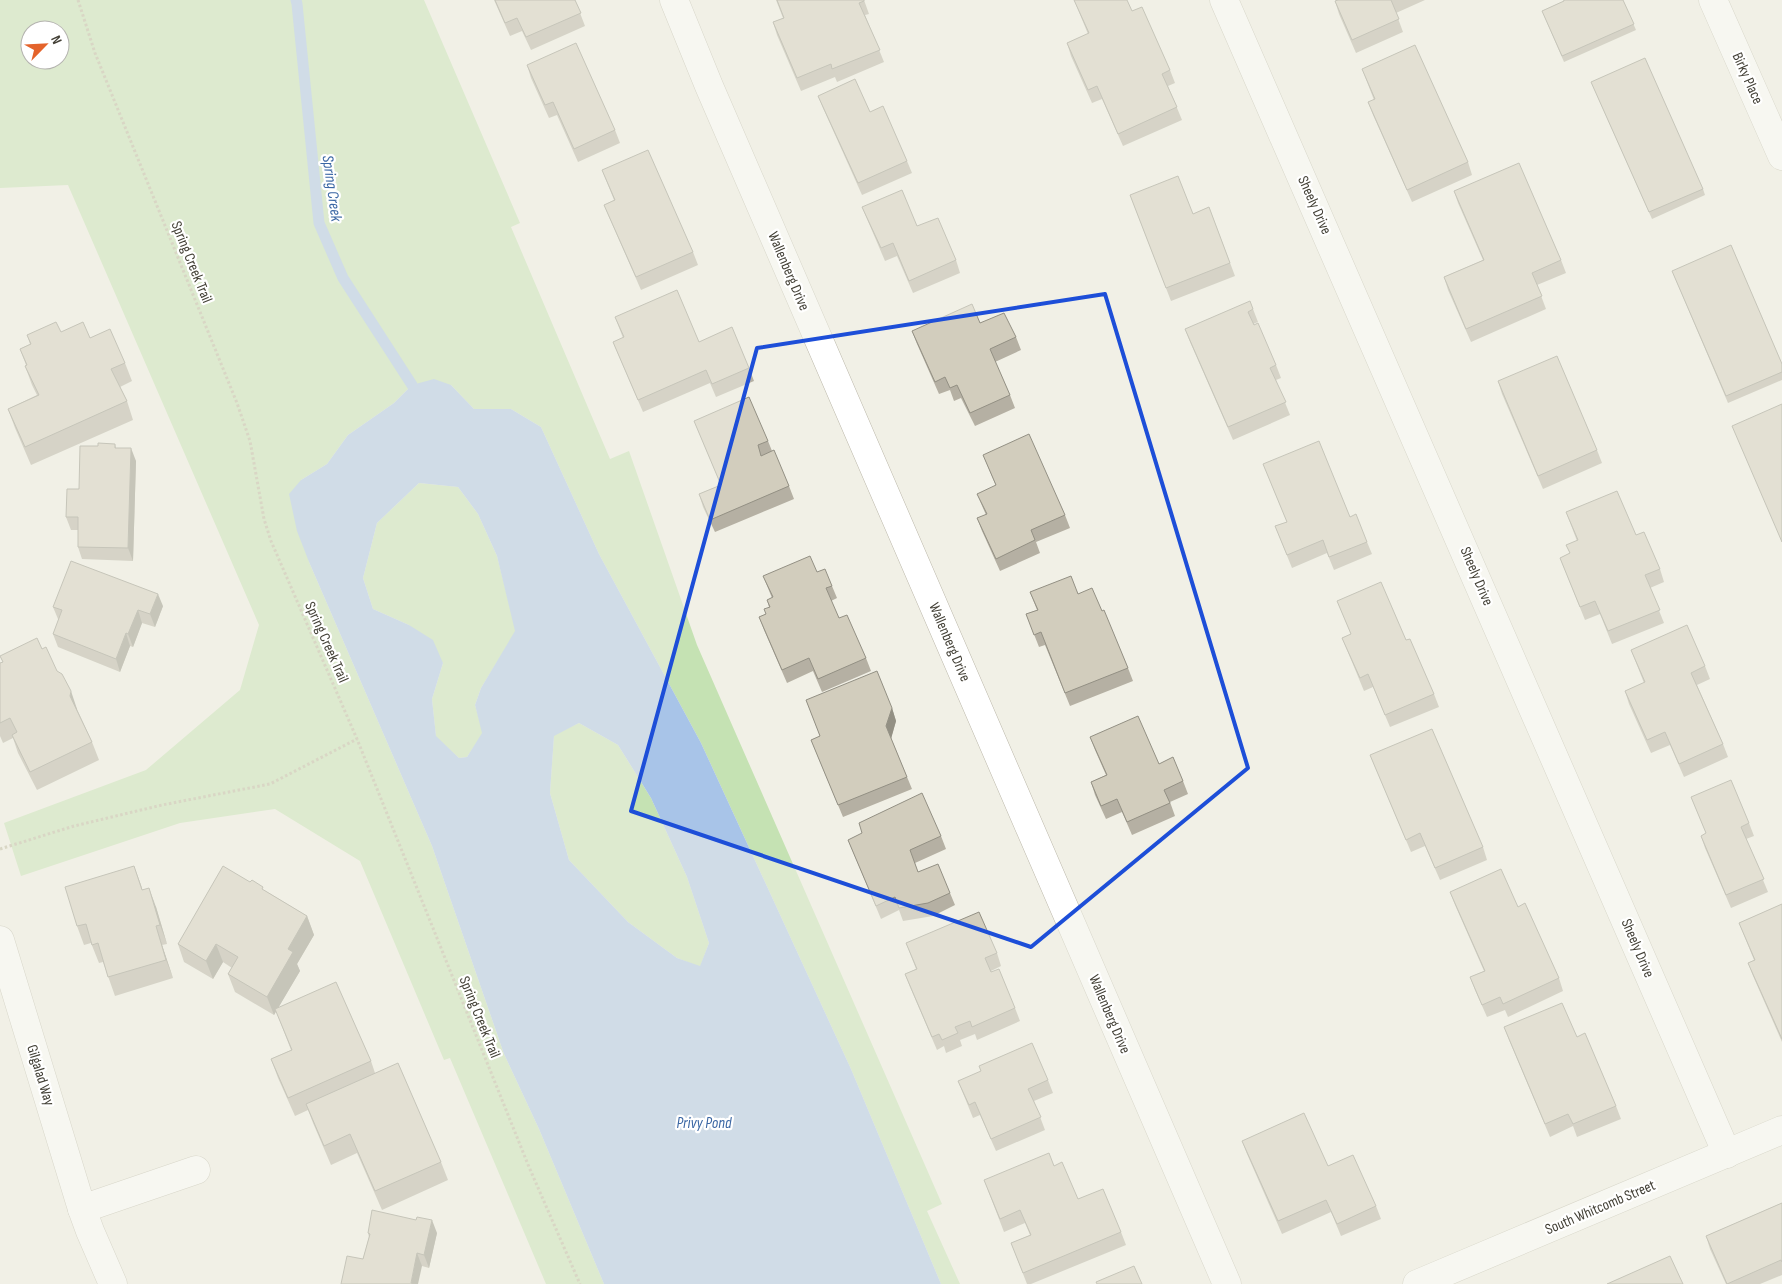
<svg xmlns="http://www.w3.org/2000/svg" width="1782" height="1284" font-family="'Sofia Sans Condensed',sans-serif">
  <rect width="100%" height="100%" fill="#f1f0e6"/>
  <g fill="#c5e2b3" fill-rule="evenodd">
    <path d="M0,0H424L520,223L511,227L610,459L629,451L697,645L942,1204L927,1211L960,1284H941L851,1069L701,743L599,554L541,427L511,409H474L451,385H412L394,403L348,435L327,464L301,480L309,562L432,846L504,1054L539,1129L604,1284H546L450,1058L444,1060L360,861L275,809L180,823L21,876L4,823L146,770L240,690L259,625L68,185L0,188ZM30,30H60V60H30Z"/>
    <polygon points="419,483 458,487 478,514 497,556 516,631 481,688 475,705 483,733 467,757 459,758 436,737 432,699 443,663 409,625 373,609 363,578 377,523"/>
    <polygon points="579,723 618,745 651,798 687,877 709,943 700,967 677,958 628,922 569,860 550,793 554,735"/>
  </g>
  <path fill="#a8c4e8" fill-rule="evenodd" d="M434,379L451,385L474,409H511L541,427L599,554L701,743L851,1069L941,1284H604L539,1129L504,1054L432,846L309,562L297,531L289,494L301,480L327,464L348,435L394,403L412,385ZM419,483L458,487L478,514L497,556L515,631L481,688L475,705L482,733L467,757L459,758L436,736L432,699L443,663L433,640L409,625L373,609L363,578L377,523ZM579,723L618,745L651,798L687,877L709,943L700,966L677,958L628,922L569,860L550,793L554,736Z"/>
  <g fill="none" stroke-linecap="round" stroke-linejoin="round">
    <polyline stroke="#a8c4e8" stroke-width="11" points="296,0 297,4 319,223 343,278 412,385"/>
    <defs>
      <g id="street">
        <polyline points="674,0 709,86 1227,1284"/>
        <polyline points="1224,0 1727,1154"/>
        <polyline points="1713,0 1782,156"/>
        <polyline points="0,940 82,1209 90,1231 113,1284"/>
        <polyline points="82,1209 196,1170"/>
        <polyline points="1417,1284 1782,1130"/>
      </g>
    </defs>
    <use href="#street" stroke="#bcb8aa" stroke-width="29"/>
    <g stroke="#bcb69d" stroke-width="3" stroke-dasharray="2.5 2.5" stroke-linecap="butt">
      <polyline points="78,0 95,53 237,403 250,441 264,519 271,541 357,739 529,1167 580,1284"/>
      <polyline points="0,849 74,826 162,805 270,784 357,739"/>
    </g>
    <use href="#street" stroke="#fff" stroke-width="28"/>
  </g>
  <g fill="#b5b0a3">
    <polygon points="494,0 575,0 585,26 531,50 522,31 510,36"/>
    <polygon points="776,0 864,0 869,14 865,15 884,62 837,82 835,77 801,91 777,35 773,22 783,18"/>
    <polygon points="1074,0 1132,11 1170,70 1175,83 1168,86 1182,120 1123,146 1102,99 1092,103 1071,56 1067,43 1088,34"/>
    <polygon points="1338,0 1425,0 1396,13 1403,32 1356,53 1339,14 1335,1"/>
    <polygon points="1563,0 1623,0 1636,30 1564,62 1542,11 1564,1"/>
    <polygon points="527,65 615,130 620,143 578,162 557,115 549,118 531,78"/>
    <polygon points="1362,69 1468,162 1472,175 1412,202 1373,115 1368,102 1374,100"/>
    <polygon points="1591,82 1703,189 1705,195 1652,219"/>
    <polygon points="818,96 870,112 907,161 912,173 862,195 823,108"/>
    <polygon points="602,170 693,252 698,265 641,290 609,217 604,205 614,200"/>
    <polygon points="1454,191 1561,260 1566,273 1537,285 1546,309 1471,342 1448,290 1444,277 1483,260 1458,203"/>
    <polygon points="1130,195 1193,214 1209,207 1235,276 1171,301"/>
    <polygon points="862,207 917,226 956,260 960,273 913,293 897,256 885,261 867,219"/>
    <polygon points="1672,271 1782,364 1782,380 1728,403"/>
    <polygon points="1253,309 1258,322 1253,324 1276,365 1281,378 1276,380 1290,415 1233,440 1190,342 1185,329"/>
    <polygon points="615,317 699,342 749,368 754,381 716,397 710,383 643,412 618,354 613,342 623,338"/>
    <polygon points="980,323 1016,337 1021,350 995,362 1010,395 1015,408 975,426 961,398 954,401 950,390 939,394 917,344 912,331"/>
    <polygon points="61,332 90,338 125,363 132,381 120,387 127,401 133,420 31,465 15,428 8,409 37,395 32,385 25,366 26,365 20,349 30,344 27,335"/>
    <polygon points="1498,381 1597,450 1602,463 1543,489 1502,394"/>
    <polygon points="694,421 768,441 772,451 789,486 794,499 715,532 703,507 699,494 721,485"/>
    <polygon points="115,444 116,448 136,461 133,561 82,559 78,547 78,530 71,530 66,517 98,446"/>
    <polygon points="983,455 1065,515 1070,528 1036,542 1040,553 1000,571 982,531 977,518 986,515 977,494 996,486"/>
    <polygon points="1263,464 1350,517 1367,542 1372,554 1334,570 1327,553 1292,568 1275,526 1287,522"/>
    <polygon points="1566,512 1636,535 1660,569 1664,582 1650,588 1664,623 1612,644 1600,614 1585,620 1560,558 1570,553 1566,545 1577,541"/>
    <polygon points="817,572 832,586 837,598 831,601 839,618 866,658 871,671 822,692 813,671 787,683 764,630 759,617 766,614 769,607 767,600 772,598 763,576"/>
    <polygon points="1030,592 1078,594 1102,611 1128,668 1133,681 1070,706 1045,645 1039,647 1026,614 1037,610"/>
    <polygon points="1337,601 1406,640 1434,694 1439,707 1390,727 1373,687 1364,691 1347,650 1342,638 1351,634"/>
    <polygon points="163,606 155,627 142,623 133,647 130,646 120,672 58,647 53,634 59,620 58,619 53,607"/>
    <polygon points="42,649 57,671 77,709 92,742 99,760 37,790 18,753 13,738 3,743 0,736 0,663 3,662 0,656"/>
    <polygon points="1631,650 1705,666 1710,679 1697,685 1723,744 1728,757 1684,777 1670,745 1651,753 1629,704 1625,691 1644,683"/>
    <polygon points="806,700 892,708 896,721 891,738 912,789 843,817 811,740 820,736"/>
    <polygon points="1090,737 1159,764 1183,781 1188,794 1170,802 1175,816 1132,835 1122,812 1106,819 1095,795 1091,782 1106,775 1095,750"/>
    <polygon points="1370,755 1483,847 1487,860 1440,880 1425,846 1411,852"/>
    <polygon points="1691,797 1749,823 1754,836 1746,839 1768,892 1731,908 1705,848 1701,836 1706,833"/>
    <polygon points="941,836 946,849 915,863 918,872 950,893 955,905 933,916 903,921 899,910 881,919 848,840"/>
    <polygon points="143,890 156,907 167,944 162,945 173,978 115,996 103,962 99,963 91,943 84,945 77,926"/>
    <polygon points="264,890 307,916 314,935 297,964 300,971 278,1008 371,1061 375,1073 441,1162 448,1180 382,1210 357,1153 331,1165 313,1123 308,1110 295,1116 278,1078 271,1059 291,1050 276,1011 274,1015 235,992 228,974 232,968 223,962 213,979 184,962 178,944"/>
    <polygon points="1450,892 1518,907 1559,978 1563,991 1508,1017 1505,1010 1487,1017 1475,990 1470,977 1484,971 1455,905"/>
    <polygon points="1782,904 1782,1042 1753,976 1748,963 1754,960 1739,923"/>
    <polygon points="906,943 997,953 1001,966 991,971 1015,1008 1020,1021 977,1040 975,1034 960,1040 962,1046 946,1053 944,1046 937,1050 910,987 905,974 916,969"/>
    <polygon points="1504,1027 1577,1037 1616,1106 1621,1119 1577,1137 1573,1126 1550,1137 1509,1040"/>
    <polygon points="1048,1080 1053,1093 1034,1101 1045,1130 996,1151 980,1115 973,1118 958,1081"/>
    <polygon points="1242,1141 1328,1166 1376,1206 1381,1219 1341,1236 1331,1212 1282,1234 1247,1154"/>
    <polygon points="1054,1166 1078,1199 1121,1232 1126,1245 1031,1284 1027,1284 1011,1243 1030,1235 1025,1223 1004,1232 984,1180"/>
    <polygon points="1782,1203 1782,1275 1760,1284 1726,1284 1710,1249 1706,1236"/>
    <polygon points="368,1233 437,1233 429,1268 422,1266 363,1259 369,1237"/>
  </g>
  <g fill="#939084">
    <polygon points="131,448 136,461 133,561 128,548"/>
    <polygon points="158,594 163,606 155,627 150,614"/>
    <polygon points="138,610 142,623 133,647 128,634"/>
    <polygon points="126,633 130,646 120,672 116,659"/>
    <polygon points="71,691 77,709 77,714 70,696"/>
    <polygon points="892,708 896,721 891,739 886,726"/>
    <polygon points="134,866 141,885 148,909 142,890"/>
    <polygon points="149,888 156,907 167,944 160,925"/>
    <polygon points="307,916 314,935 297,964 300,971 274,1015 267,997 288,949"/>
    <polygon points="156,926 162,945 173,978 166,960"/>
    <polygon points="216,944 223,962 213,979 206,961"/>
    <polygon points="432,1220 437,1233 429,1268 424,1255"/>
    <polygon points="417,1253 422,1266 418,1284 412,1284 411,1283"/>
  </g>
  <g fill="#d2cdbd" stroke="#939084">
    <polygon points="495,0 575,0 581,13 526,37 517,18 505,23"/>
    <polygon points="777,0 864,0 864,1 859,3 880,50 832,69 831,64 797,78 773,22 784,18"/>
    <polygon points="1074,0 1127,0 1132,11 1142,7 1170,70 1162,74 1177,107 1118,134 1097,86 1088,90 1067,43 1089,33"/>
    <polygon points="1338,0 1391,0 1399,19 1352,40 1335,1"/>
    <polygon points="1564,0 1623,0 1634,24 1562,56 1542,11 1564,1"/>
    <polygon points="576,43 615,130 574,149 553,102 545,105 527,65"/>
    <polygon points="1415,45 1468,162 1407,190 1368,102 1375,99 1362,69"/>
    <polygon points="1645,58 1703,189 1649,212 1591,82"/>
    <polygon points="855,79 870,112 883,106 907,161 858,183 818,96"/>
    <polygon points="648,150 693,252 636,277 604,205 615,200 602,170"/>
    <polygon points="1519,163 1561,260 1532,273 1542,296 1466,329 1444,277 1484,260 1454,191"/>
    <polygon points="1178,176 1193,214 1209,207 1230,263 1166,288 1130,195"/>
    <polygon points="902,190 917,226 938,218 956,260 909,281 893,243 881,248 862,207"/>
    <polygon points="1731,245 1782,364 1782,372 1726,396 1672,271"/>
    <polygon points="677,290 699,342 732,327 749,368 712,384 706,370 638,400 613,342 624,337 615,317"/>
    <polygon points="1250,301 1253,309 1248,312 1254,325 1258,323 1276,365 1270,368 1286,402 1228,427 1185,329"/>
    <polygon points="972,304 980,323 1004,313 1016,337 990,349 1010,395 970,413 957,385 950,388 945,377 935,382 912,331"/>
    <polygon points="56,322 61,332 83,322 90,338 110,329 125,363 111,369 127,401 25,447 8,409 39,395 25,366 27,365 20,349 31,344 27,335"/>
    <polygon points="1557,356 1597,450 1538,476 1498,381"/>
    <polygon points="749,397 768,441 758,445 761,456 774,450 789,486 710,520 699,494 721,485 694,421"/>
    <polygon points="1782,404 1782,542 1732,426"/>
    <polygon points="1029,434 1065,515 1031,530 1035,540 996,559 977,518 987,514 977,494 996,485 983,455"/>
    <polygon points="1319,441 1350,517 1356,514 1367,542 1329,557 1323,540 1287,555 1275,526 1287,522 1263,464"/>
    <polygon points="98,443 115,444 115,448 131,448 128,548 78,547 78,517 66,517 67,489 79,489 80,446 98,446"/>
    <polygon points="1617,491 1636,535 1644,532 1660,569 1645,575 1660,610 1608,631 1595,601 1580,607 1560,558 1570,553 1566,545 1578,540 1566,512"/>
    <polygon points="810,556 817,572 825,569 832,586 826,588 839,618 847,615 866,658 818,679 809,658 782,670 759,617 766,614 764,609 770,607 767,600 773,597 763,576"/>
    <polygon points="71,561 158,594 150,614 138,610 128,634 126,633 116,659 53,634 62,610 53,607"/>
    <polygon points="1071,576 1078,594 1092,588 1102,611 1104,610 1128,668 1065,693 1041,632 1034,635 1026,614 1038,610 1030,592"/>
    <polygon points="1381,582 1406,640 1410,639 1434,694 1385,715 1368,674 1360,678 1342,638 1351,634 1337,601"/>
    <polygon points="1687,625 1705,666 1691,673 1723,744 1679,764 1665,732 1647,740 1625,691 1645,682 1631,650"/>
    <polygon points="37,638 42,649 46,647 57,671 62,674 71,691 70,696 92,742 30,772 12,735 17,732 10,718 0,723 0,663 3,662 0,656"/>
    <polygon points="877,671 892,708 886,726 907,777 838,805 811,740 820,736 806,700"/>
    <polygon points="1138,716 1159,764 1173,757 1183,781 1164,790 1170,803 1127,822 1117,799 1101,806 1091,782 1107,775 1090,737"/>
    <polygon points="1432,729 1483,847 1435,868 1420,833 1406,840 1370,755"/>
    <polygon points="1731,780 1749,823 1741,827 1764,879 1726,895 1701,836 1706,833 1691,797"/>
    <polygon points="922,793 941,836 910,850 918,872 938,864 950,893 928,903 899,908 895,897 876,906 848,840 862,833 859,823"/>
    <polygon points="134,866 142,890 149,888 160,925 156,926 166,960 108,977 98,943 92,945 86,924 77,926 65,887"/>
    <polygon points="223,866 250,882 252,880 263,887 262,889 307,916 288,949 293,952 267,997 228,974 238,957 216,944 206,961 178,944"/>
    <polygon points="1501,869 1518,907 1525,903 1559,978 1503,1004 1500,997 1482,1005 1470,977 1485,971 1450,892"/>
    <polygon points="1782,904 1782,1039 1748,963 1755,960 1739,923"/>
    <polygon points="979,912 997,953 985,958 991,972 999,969 1015,1008 972,1027 970,1021 955,1027 958,1033 942,1040 939,1034 932,1037 905,974 917,969 906,943"/>
    <polygon points="336,982 371,1061 288,1098 271,1059 292,1050 275,1009"/>
    <polygon points="1562,1003 1577,1037 1585,1033 1616,1106 1573,1124 1568,1114 1545,1124 1504,1027"/>
    <polygon points="1032,1043 1048,1080 1028,1089 1041,1117 991,1139 975,1102 969,1105 958,1081 981,1071 979,1066"/>
    <polygon points="398,1063 441,1162 375,1191 350,1134 324,1146 306,1104"/>
    <polygon points="1304,1113 1328,1166 1353,1155 1376,1206 1337,1224 1326,1200 1278,1221 1242,1141"/>
    <polygon points="1049,1153 1054,1166 1062,1162 1078,1199 1103,1189 1121,1232 1023,1273 1011,1243 1031,1235 1020,1210 1000,1219 984,1180"/>
    <polygon points="1782,1203 1782,1262 1781,1260 1727,1284 1706,1236"/>
    <polygon points="372,1210 416,1220 417,1217 432,1220 424,1255 417,1253 411,1283 415,1284 341,1284 347,1256 363,1259 370,1234 368,1233"/>
    <polygon points="1670,1256 1683,1284 1607,1284"/>
    <polygon points="1134,1266 1142,1284 1097,1284 1096,1282"/>
  </g>
  <path d="M0 0H1782V1284H0ZM1105,294L1248,768L1031,947L631,811L757,348Z" fill="#f1f0e6" fill-opacity=".55" fill-rule="evenodd"/>
  <path fill="none" stroke="#1d4ed8" stroke-width="4" stroke-linejoin="round" d="M1105,294L1248,768L1031,947L631,811L757,348Z"/>
  <g text-anchor="middle" stroke-width="4.5" stroke-linejoin="round" paint-order="stroke">
    <g font-size="15" fill="#434036" stroke="#fff">
      <text transform="translate(1748 78) rotate(66)" y="5">Birky Place</text>
      <text transform="translate(1315 205) rotate(66)" y="5">Sheely Drive</text>
      <text transform="translate(192 262) rotate(68)" y="5">Spring Creek Trail</text>
      <text transform="translate(789 271) rotate(67)" y="5">Wallenberg Drive</text>
      <text transform="translate(1477 576) rotate(67)" y="5">Sheely Drive</text>
      <text transform="translate(327 642) rotate(66)" y="5">Spring Creek Trail</text>
      <text transform="translate(950 642) rotate(67)" y="5">Wallenberg Drive</text>
      <text transform="translate(1638 948) rotate(67)" y="5">Sheely Drive</text>
      <text transform="translate(1110 1014) rotate(67)" y="5">Wallenberg Drive</text>
      <text transform="translate(480 1017) rotate(68)" y="5">Spring Creek Trail</text>
      <text transform="translate(41 1075) rotate(73)" y="5">Gilgalad Way</text>
      <text transform="translate(1600 1207) rotate(-23)" y="5">South Whitcomb Street</text>
    </g>
    <g font-size="16" font-style="italic" fill="#3b67a4" stroke="#fff">
      <text transform="translate(333 188) rotate(82)" y="6">Spring Creek</text>
      <text x="704" y="1128">Privy Pond</text>
    </g>
  </g>
  <g transform="translate(45 45) rotate(66)"><circle r="24" fill="#ffffff" stroke="#b4b3af"/>
  <path d="M0-4L9 19L0 12L-9 19Z" fill="#e4632b"/>
  <text y="-8" font-size="14" font-weight="bold" text-anchor="middle" fill="#434036">N</text>
  </g>
</svg>
